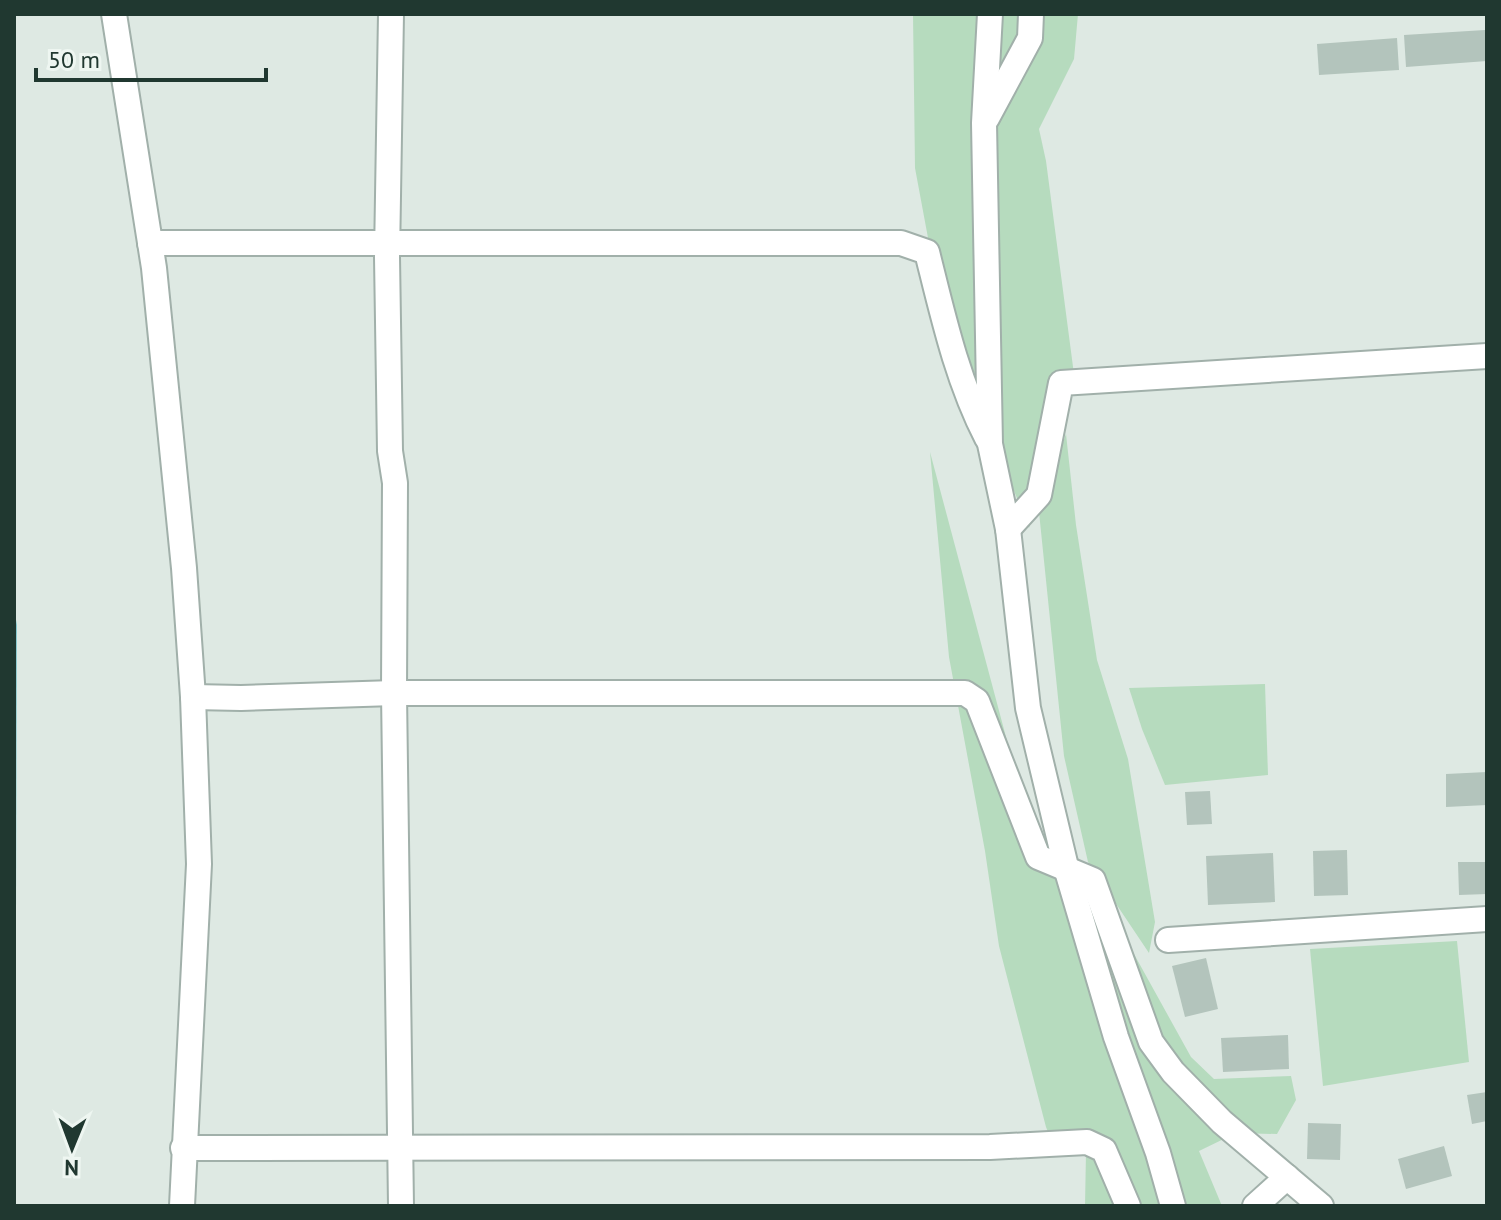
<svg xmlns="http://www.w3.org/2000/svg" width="1501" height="1220" font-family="'PT Sans',sans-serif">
  <rect width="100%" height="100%" fill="#dee9e3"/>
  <g fill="#b6dbbe">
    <polygon points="913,14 1078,14 1074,59 1039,129 1046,161 1075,382 1029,528 942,313 915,168"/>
    <polygon points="1066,434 1076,525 1097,660 1128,759 1155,922 1149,953 1088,862 1064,756 1039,512"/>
    <polygon points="930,452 1038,857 1093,880 1191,1057 1214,1079 1291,1076 1296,1100 1277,1134 1236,1133 1199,1151 1222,1206 1136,1206 1127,1170 1133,1206 1085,1206 1086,1152 1053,1144 1046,1127 999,946 985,851 949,657"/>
    <polygon points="1265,684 1268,775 1165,785 1142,729 1129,688"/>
    <polygon points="1457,941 1469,1062 1323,1086 1310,949"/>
  </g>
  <polygon fill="#85c8cf" points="14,609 17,625 15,1206 14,1206"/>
  <g fill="#b3c4bc">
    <polygon points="1485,30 1487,61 1406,67 1404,35"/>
    <polygon points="1397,38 1399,70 1319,75 1317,44"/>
    <polygon points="1487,772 1487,805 1446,807 1446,774"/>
    <polygon points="1210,791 1212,824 1187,825 1185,792"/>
    <polygon points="1347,850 1348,895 1314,896 1313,851"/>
    <polygon points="1273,853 1275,902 1208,905 1206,856"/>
    <polygon points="1458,862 1487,862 1487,894 1459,895"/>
    <polygon points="1206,958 1218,1009 1185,1017 1172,966"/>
    <polygon points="1288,1035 1289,1069 1223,1072 1221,1038"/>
    <polygon points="1487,1092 1487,1121 1472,1124 1467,1095"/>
    <polygon points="1308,1123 1341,1124 1340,1160 1307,1159"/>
    <polygon points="1444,1146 1452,1176 1406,1189 1398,1159"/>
  </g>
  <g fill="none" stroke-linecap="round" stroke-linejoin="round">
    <defs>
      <g id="minor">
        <polyline points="114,14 154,268 184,568 193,697 199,864 182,1206"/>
        <polyline points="391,14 387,257 390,451 395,483 394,693 401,1206"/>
        <polyline points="990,14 984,123 990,444 1008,529 1028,708 1067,871 1116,1037 1158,1153 1173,1206"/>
        <polyline points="987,118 1030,38 1031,14"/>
        <path d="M150,243H901L927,252C943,316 957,380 987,438"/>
        <polyline points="1008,529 1039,495 1061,383 1487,356"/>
        <polyline points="193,697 241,698 394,693 965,693 977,701 1038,857 1093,880 1151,1042 1173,1072 1222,1122 1321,1206"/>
        <polyline points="1168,940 1487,919"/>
        <polyline points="183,1148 990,1147 1087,1142 1104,1150 1128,1206"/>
        <polyline points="1255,1206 1287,1177"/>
      </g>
    </defs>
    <use href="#minor" stroke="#a1b0aa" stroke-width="28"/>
    <use href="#minor" stroke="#fff" stroke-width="24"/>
  </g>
  <rect width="1501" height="1220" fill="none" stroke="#203830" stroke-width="32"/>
  <g transform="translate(72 1148) rotate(181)" stroke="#eef6f1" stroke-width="6" paint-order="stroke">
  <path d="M0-6L14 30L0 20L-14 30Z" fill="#203830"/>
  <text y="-12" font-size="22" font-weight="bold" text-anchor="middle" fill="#203830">N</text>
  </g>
  <path d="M36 68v12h230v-12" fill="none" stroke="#203830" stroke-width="4"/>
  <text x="48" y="68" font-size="24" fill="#203830" stroke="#eef6f1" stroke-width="6" paint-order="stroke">50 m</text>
</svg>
